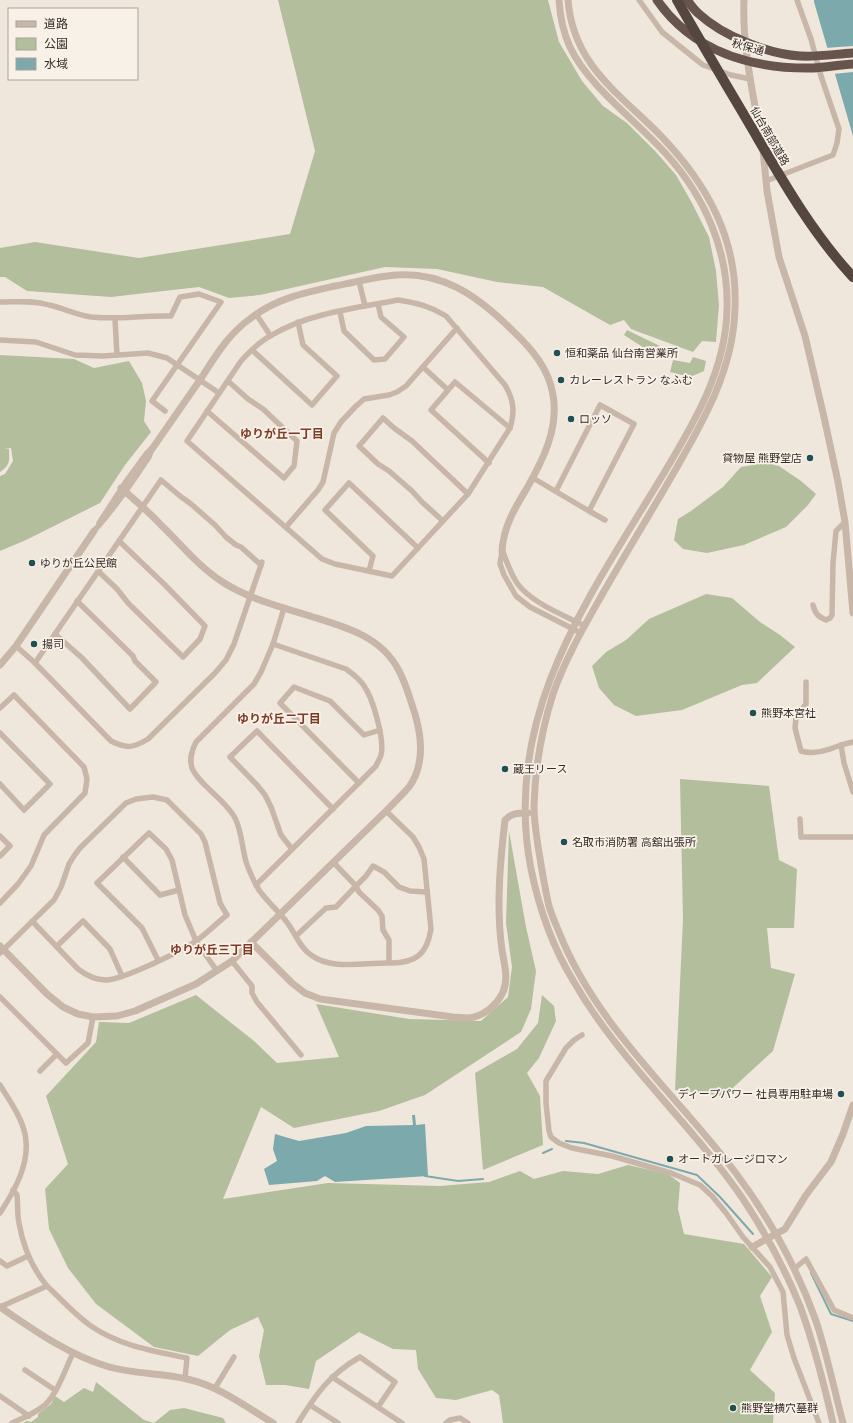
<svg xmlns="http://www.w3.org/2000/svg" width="853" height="1423" font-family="Raleway,'Noto Sans JP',sans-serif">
  <rect width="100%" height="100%" fill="#f0e7dc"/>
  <g fill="#b3be9d">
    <polygon points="278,0 548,0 559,42 582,81 603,106 627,123 656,152 676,175 692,203 709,237 716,271 719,305 716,342 702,341 693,352 631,329 624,320 610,325 543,287 497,282 437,269 385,267 260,295 229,298 199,287 111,297 27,291 5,277 0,277 0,248 35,242 139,258 290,234 315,151"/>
    <polygon points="627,330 664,348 663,354 659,352 652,353 624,335"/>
    <path d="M0,355L74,359L94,368L129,361L142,383L146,401L144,421L151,432L125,465L100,503L26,540L0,551V476L5,474L13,461L11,448L4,449H9C9,461 11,465 0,472Z"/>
    <polygon points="693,357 706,361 704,371 690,377 670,372 673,360 690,363"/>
    <polygon points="766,463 779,466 801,481 816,494 808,505 786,527 744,545 707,553 683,549 674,540 678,519 691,511 723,487 741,467"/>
    <polygon points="706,594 732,598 760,622 780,635 795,647 757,683 742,685 682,710 636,716 614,705 599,688 592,666 606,652 626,640 649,619"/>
    <polygon points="680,779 769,786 779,860 797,869 794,928 767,928 771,968 795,974 773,1051 724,1096 675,1090 683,919"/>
    <polygon points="509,831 526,927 536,971 531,1009 521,1032 425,1095 379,1111 294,1128 261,1107 223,1199 328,1183 440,1186 489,1182 520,1171 534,1179 563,1171 598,1174 628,1165 668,1174 680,1183 678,1209 684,1234 744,1244 772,1277 760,1296 772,1332 750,1370 775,1393 773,1423 503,1423 499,1395 492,1390 456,1400 436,1398 418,1369 416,1350 393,1349 359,1332 316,1361 309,1389 285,1385 266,1385 259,1356 264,1330 258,1317 230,1330 198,1356 154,1347 96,1304 68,1268 49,1229 45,1189 68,1164 46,1096 96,1042 99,1022 129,1023 196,995 254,1041 277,1063 339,1057 316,1004 409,1019 481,1021 508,997 512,967 506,923"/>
    <polygon points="542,995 554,1006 556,1021 539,1058 527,1073 540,1096 543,1145 483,1170 475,1073 517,1049 538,1023"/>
    <polygon points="96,1382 144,1420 154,1423 170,1410 184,1408 223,1418 226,1423 23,1423 27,1421 31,1422 38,1417 38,1414 51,1404 55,1396 64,1402 84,1388 93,1392"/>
  </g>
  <g fill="#7caaac">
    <polygon points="814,0 853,0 853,136 814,2"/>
    <polygon points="412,1115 415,1115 416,1125 425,1124 428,1176 335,1182 325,1176 317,1181 269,1185 264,1169 277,1161 273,1149 275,1134 299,1141 346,1133 366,1126 413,1125"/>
  </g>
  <polygon fill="#f0e7dc" points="853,46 853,72 833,74 825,48"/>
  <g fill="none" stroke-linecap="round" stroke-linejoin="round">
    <g stroke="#7caaac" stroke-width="2">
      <polyline points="566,1141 584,1143 697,1175 720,1197 753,1234"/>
      <polyline points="543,1153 552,1149"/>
      <polyline points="425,1176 458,1181 483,1179"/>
      <polyline points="811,1273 831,1314 853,1321"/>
    </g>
    <g stroke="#c8b7a8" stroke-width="5.5">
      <polyline points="639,0 662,32 703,65 731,75 750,79"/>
      <polyline points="766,181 833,155 837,143 839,129 821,76 811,39 797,0"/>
      <polyline points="359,281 365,306"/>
      <path d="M398,300C417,303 430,306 446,316L505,385C514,400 515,412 510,428L468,494L392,576L335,564L322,559L187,441L241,361C250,351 260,341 272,335C309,313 356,308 398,300Z"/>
      <path d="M0,302C16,302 33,300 49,305C63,308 77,315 91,317C117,320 144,315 171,316L180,297L199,294L221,302L152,401L165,411"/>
      <polyline points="340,312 344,331 374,360 385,359 404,337 381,317 378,304"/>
      <polyline points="256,314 270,335"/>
      <polyline points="115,319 117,355"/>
      <polyline points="0,340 36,342 75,355 103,356 148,353 167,358 219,393"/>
      <polyline points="252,350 312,405 337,376 303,345 298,322"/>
      <polyline points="423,367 448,390"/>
      <polyline points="207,411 284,478 294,466 297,441 263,409 248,399 228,381"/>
      <polyline points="489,463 431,410 455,382 510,428"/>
      <polyline points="533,478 589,511 634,424 600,405 556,491"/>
      <polyline points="589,511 605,520"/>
      <polyline points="443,521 422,502 412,491 389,471 378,464 359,446 383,418 394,428 412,441 468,494"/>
      <polyline points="99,523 127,480 146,454 151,449"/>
      <polyline points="286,527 318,490 323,482 334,433 341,422 355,407 364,399 389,395 397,392 406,386 457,328"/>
      <path d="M94,531C115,508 132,483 149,457L152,449"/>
      <polyline points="502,552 500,564 504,575 516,596 530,607 581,633"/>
      <path d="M503,552C507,563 511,574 517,583C531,603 564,615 585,626"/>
      <polyline points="98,571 117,589 128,603 183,657 200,639 205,626 165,585 119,541"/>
      <polyline points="369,571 373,556 325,510 349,483 418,548"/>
      <path d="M813,605C815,613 818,617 826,620L830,618L832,615L833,563L836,531L845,522"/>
      <path d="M284,608L273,644L261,672L254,684L196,742C192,750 189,758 192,768C199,785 226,800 235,818C242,831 242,850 247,865C251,874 255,886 262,894C270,904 279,912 286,921C295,932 299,947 311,955C332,971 366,962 391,963C416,963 427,954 431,929L424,859L419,847L413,837L386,811"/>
      <polyline points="55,634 82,658 130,709 156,682 135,661 133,656 77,601"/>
      <path d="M16,646L35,663L111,741C127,749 133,748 148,739L215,673L226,660L234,644L262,562"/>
      <polyline points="35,663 161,480 180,496 191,504 215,525 226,537 236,545 241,547 261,565"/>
      <path d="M806,682V704L796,717L795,728L801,751C815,755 828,750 841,745"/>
      <polyline points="0,708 14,695 84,767 87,779 85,793 44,835 31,866 18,884 0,903"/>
      <polyline points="0,733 50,784 24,810 0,784"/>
      <polyline points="853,742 841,745 844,763 853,792"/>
      <polyline points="359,783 280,703 294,687 330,701 364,735 380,730"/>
      <polyline points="800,819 801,837 853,837"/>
      <polyline points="0,836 10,846 0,856"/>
      <polyline points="292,849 281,835 271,807 265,795 257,785 230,757 257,731 333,809"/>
      <polyline points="123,857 160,895 179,890"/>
      <polyline points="333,862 356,886 366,876 373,866 384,872 399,887 410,891 426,892"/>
      <path d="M256,885L376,766C377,763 380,759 381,755C385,741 373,698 364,686C360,679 353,674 346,669L273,644"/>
      <polyline points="296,936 326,908 336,907 356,886 359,892 378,910 382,916 383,930 389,940 389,962"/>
      <polyline points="57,946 83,921 110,949 122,976"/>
      <path d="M0,953L54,900L61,887L69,864L74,856L80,848L126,803L136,799L153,797L167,800L201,834L205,842L220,903L227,915C217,923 207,933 196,941C182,951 122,980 106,980C95,980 87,976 78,969L32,921"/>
      <polyline points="158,960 142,928 97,883 149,833 166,849 172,860 185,915 196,941 217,971"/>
      <polyline points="232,961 252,986 252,993 257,1002 301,1055"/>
      <polyline points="0,997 66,1063 88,1043 93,1017"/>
      <polyline points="582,1035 574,1040 566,1048 546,1081 546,1103 549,1131 551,1137 559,1143 572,1148 612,1156 671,1173 700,1185 712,1196 726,1213 743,1237 770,1267 783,1292 787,1335 794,1358 819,1423"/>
      <polyline points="40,1071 57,1054"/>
      <path d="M0,1085C9,1100 21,1116 25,1134C31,1162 15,1190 0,1213"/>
      <polyline points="0,1261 7,1266 28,1256"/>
      <polyline points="794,1269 806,1259 834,1310 853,1318"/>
      <path d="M47,1286C61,1299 75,1315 91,1326C120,1346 153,1351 187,1358L185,1378"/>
      <path d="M0,1307L47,1286C32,1268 23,1246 19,1223C17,1214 18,1204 17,1195L13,1190"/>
      <polyline points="25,1370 55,1390"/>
      <polyline points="332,1377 402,1423"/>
      <polyline points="215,1388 234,1357"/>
      <polyline points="0,1396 29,1416"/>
      <polyline points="310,1405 338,1423"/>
      <path d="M12,1423C24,1418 35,1413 45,1405C58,1392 65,1370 73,1353"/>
      <path d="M298,1423C316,1394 330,1374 360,1357L395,1382L378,1407"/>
      <polyline points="446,1423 450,1420 460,1418 468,1423"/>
    </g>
    <g stroke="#c8b7a8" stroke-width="7">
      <path d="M559,0C560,16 563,32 570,47C588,86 638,122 667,155C705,197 729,252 727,309C726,370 694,423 664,473C589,597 501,716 531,869C539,908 553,948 574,982C620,1062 691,1123 743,1199C765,1232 785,1269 800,1306C814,1344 824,1384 833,1423"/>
      <path d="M568,0C573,65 619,93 661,136C708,185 738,240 735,309C733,371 703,422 673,474C650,514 626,553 603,593C585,625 565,659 553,694C542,729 535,769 534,806C534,819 536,833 538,846C541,865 544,883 548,902C550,912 555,922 559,932C596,1026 675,1093 735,1172C769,1217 797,1268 816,1321C827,1354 834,1389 843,1423"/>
      <path d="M744,0C742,47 753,93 761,139"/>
      <polyline points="763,150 767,191 779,257 805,336 824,417 838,482 845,522 853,613"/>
      <path d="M152,449C168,426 184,403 200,380C215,357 228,334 251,318C277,298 304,293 335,286C352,283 370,278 387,276C440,268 478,296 513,331C532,349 549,369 553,395C559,428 543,460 527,488C515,508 503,527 502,552"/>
      <polyline points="0,665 16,646 94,531"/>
      <path d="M251,942L292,983L305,993L320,999L453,1017C458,1017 463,1018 468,1018C483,1017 497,1005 503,992C509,978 504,964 502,950C496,907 500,863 505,820C511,813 519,813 528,813"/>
      <path d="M0,946L47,994L63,1007L78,1014L93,1017L117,1016L135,1011L196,984L232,961L386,811C394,803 402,795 409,787C425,765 422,738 415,714C410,699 406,683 398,669C381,637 346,627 313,617C282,607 248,599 221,581C198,566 181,544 161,525C149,512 135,500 121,488"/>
      <polyline points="752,1247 785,1229 806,1195 831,1162 843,1134 853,1105"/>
      <path d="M0,1307C34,1330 67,1354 106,1366C132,1374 160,1373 187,1379C219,1386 245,1406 273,1423"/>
    </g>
    <g stroke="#66544d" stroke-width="9">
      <path d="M657,0C693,52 752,69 813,68C826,67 840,65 853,64"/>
      <path d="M687,0C691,5 694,10 699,14C723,36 768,54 800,56C818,57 836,54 853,53"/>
    </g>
    <path stroke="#554640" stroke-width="10" d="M677,0C703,46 730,91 757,137C785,185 814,235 853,277"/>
  </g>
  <g fill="#205054" stroke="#f8f1e8" stroke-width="1.5">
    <circle cx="557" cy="353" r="4"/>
    <circle cx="561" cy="380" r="4"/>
    <circle cx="571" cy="419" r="4"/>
    <circle cx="810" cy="458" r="4"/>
    <circle cx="32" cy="563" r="4"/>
    <circle cx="34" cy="644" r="4"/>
    <circle cx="753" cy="713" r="4"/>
    <circle cx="505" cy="769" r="4"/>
    <circle cx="564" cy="842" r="4"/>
    <circle cx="841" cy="1094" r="4"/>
    <circle cx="670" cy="1159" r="4"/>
    <circle cx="733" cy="1408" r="4"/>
  </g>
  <g text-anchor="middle" stroke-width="3.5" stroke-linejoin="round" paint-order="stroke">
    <g font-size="11" fill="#352c28" stroke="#f8f1e8">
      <text transform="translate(748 47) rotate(16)" y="4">秋保通</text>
      <text transform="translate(770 136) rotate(60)" y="4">仙台南部道路</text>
    </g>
    <g font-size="11" fill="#352c28" stroke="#f8f1e8" text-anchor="start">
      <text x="565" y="357">恒和薬品 仙台南営業所</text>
      <text x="569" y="384">カレーレストラン なふむ</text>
      <text x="579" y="423">ロッソ</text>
      <text x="802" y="462" text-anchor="end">貸物屋 熊野堂店</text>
      <text x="40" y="567">ゆりが丘公民館</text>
      <text x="42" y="648">揚司</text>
      <text x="761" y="717">熊野本宮社</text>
      <text x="513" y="773">蔵王リース</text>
      <text x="572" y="846">名取市消防署 高舘出張所</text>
      <text x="833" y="1098" text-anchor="end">ディープパワー 社員専用駐車場</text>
      <text x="678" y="1163">オートガレージロマン</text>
      <text x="741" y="1412">熊野堂横穴墓群</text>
    </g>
    <g font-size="12" font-weight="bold" fill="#7f3b26" stroke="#f8f1e8">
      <text x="282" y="438">ゆりが丘一丁目</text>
      <text x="279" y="723">ゆりが丘二丁目</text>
      <text x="212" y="954">ゆりが丘三丁目</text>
    </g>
  </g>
  <rect x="8" y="8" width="130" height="72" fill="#f8f1e8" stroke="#aaa29b"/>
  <rect x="16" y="21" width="20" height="6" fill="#c8b7a8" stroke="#aaa29b"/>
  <text x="44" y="28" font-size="12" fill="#352c28">道路</text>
  <rect x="16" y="38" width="20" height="12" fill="#b3be9d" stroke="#aaa29b"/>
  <text x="44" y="48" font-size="12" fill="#352c28">公園</text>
  <rect x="16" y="58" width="20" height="12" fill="#7caaac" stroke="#aaa29b"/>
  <text x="44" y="68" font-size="12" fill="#352c28">水域</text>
</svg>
